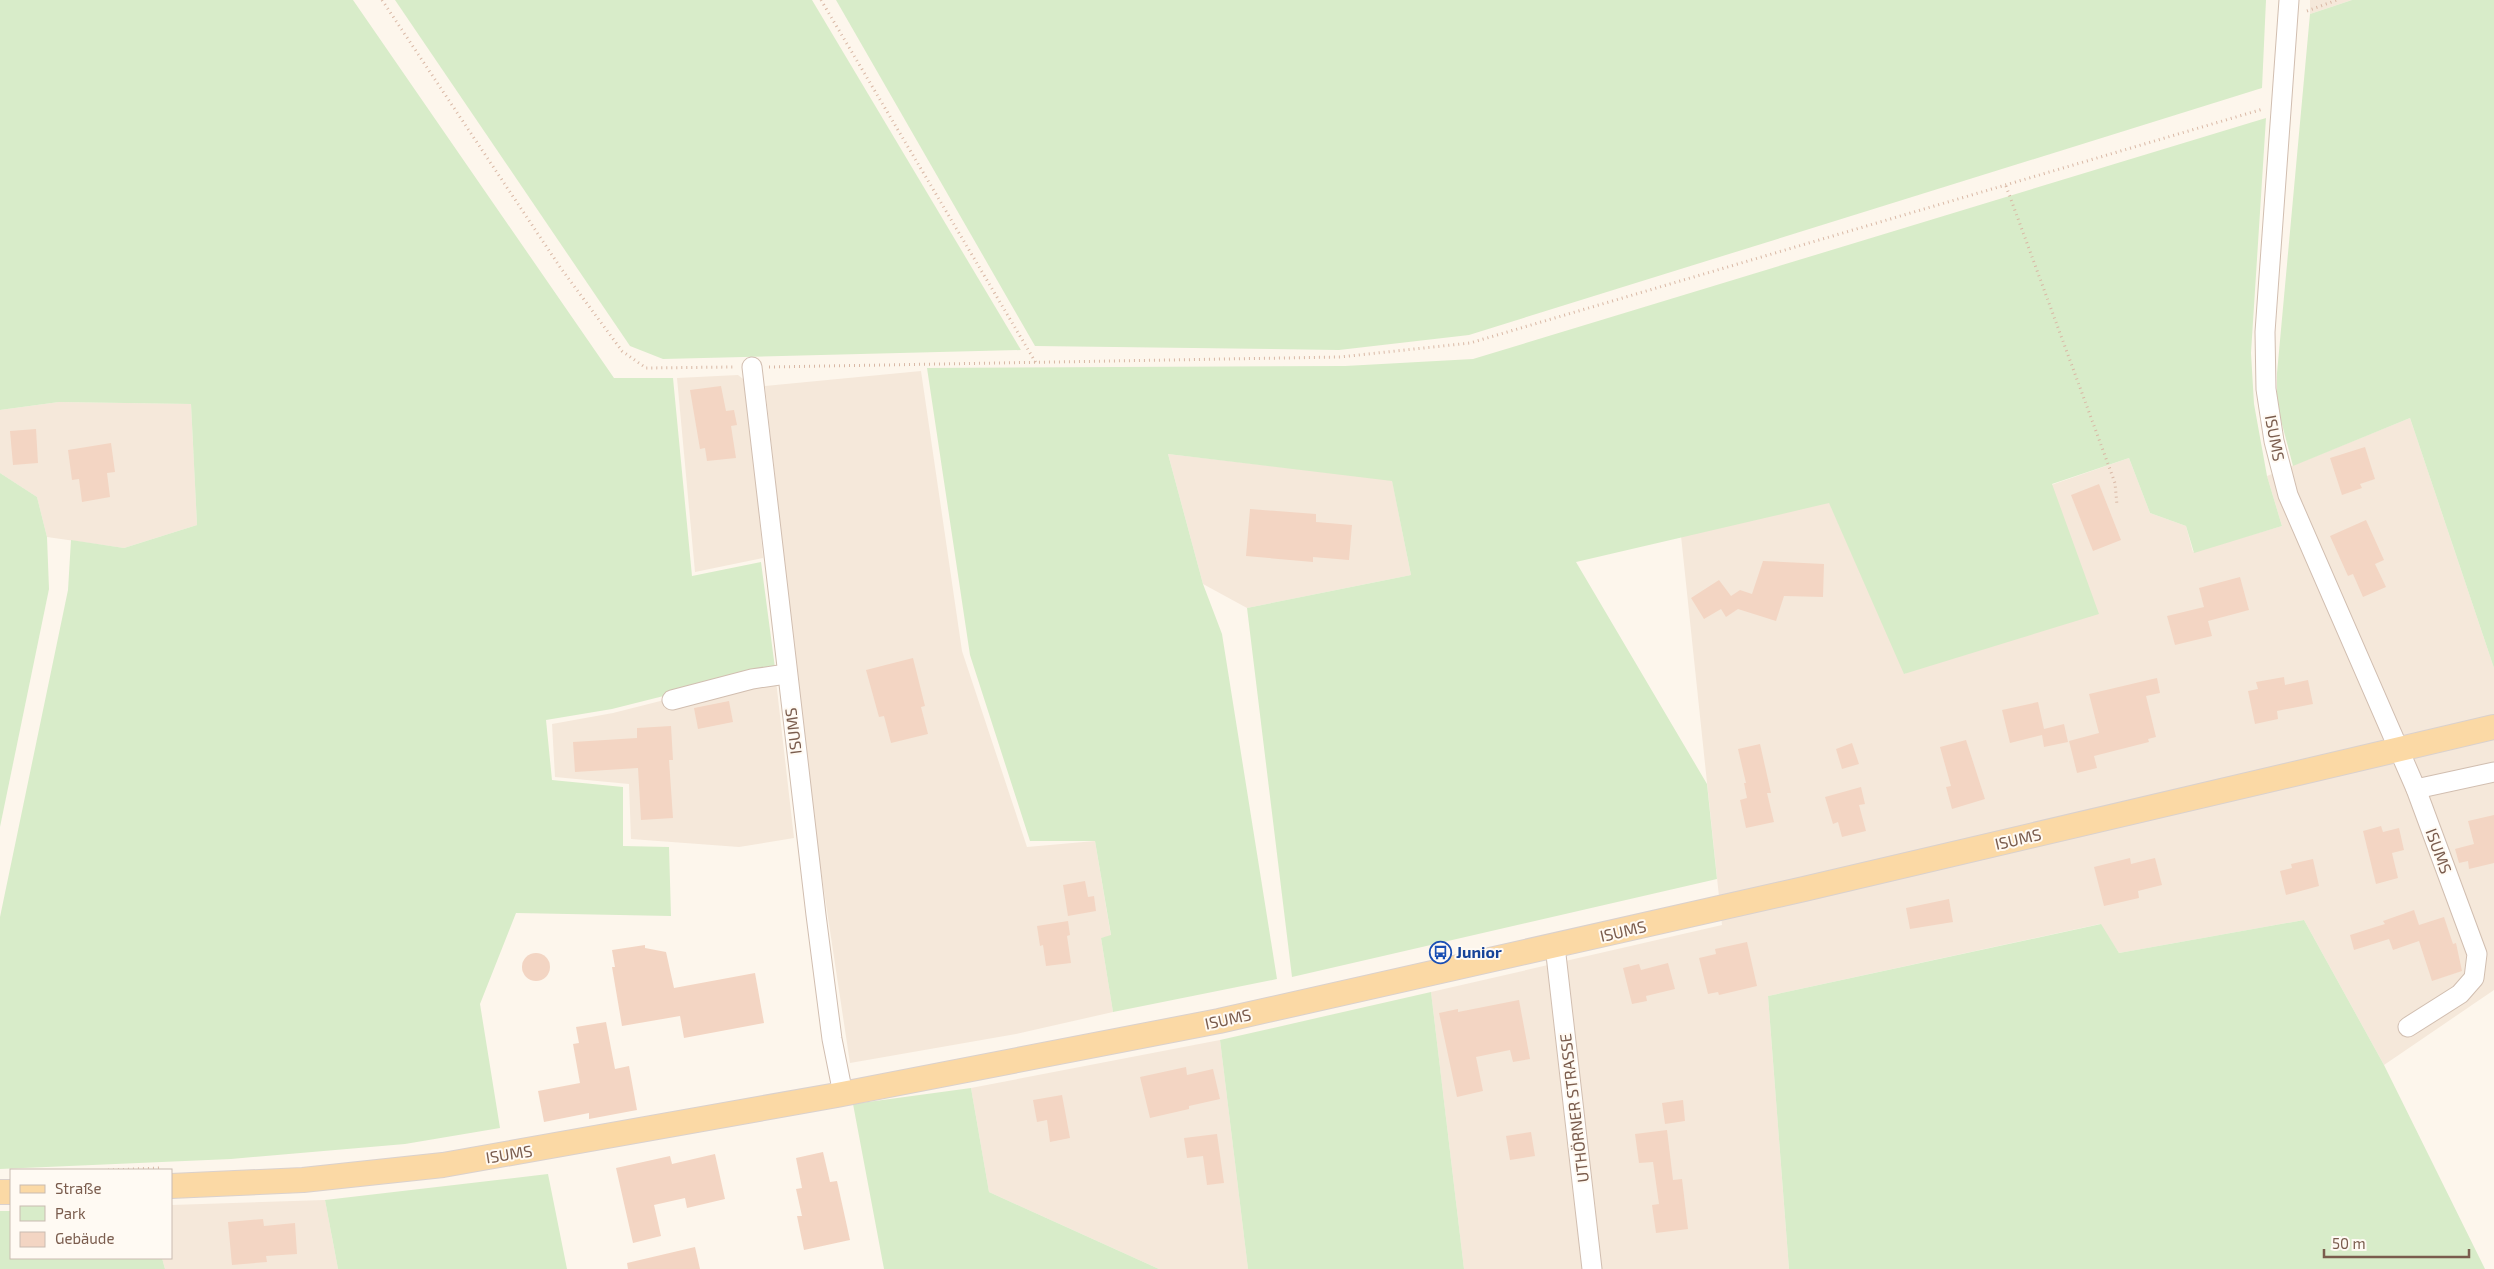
<svg xmlns="http://www.w3.org/2000/svg" width="2494" height="1269" font-family="'Exo 2',sans-serif">
  <rect width="100%" height="100%" fill="#fdf6ec"/>
  <g fill="#f5e8da">
    <polygon points="2310,0 2352,0 2310,14"/>
    <polygon points="921,371 962,651 1027,847 1095,841 1111,936 1101,938 1113,1012 1016,1034 850,1063 811,805 765,386"/>
    <polygon points="738,375 748,383 763,558 695,572 677,378"/>
    <polygon points="59,402 191,404 197,525 124,548 47,537 37,497 0,473 0,410"/>
    <polygon points="2410,418 2494,668 2494,990 2384,1065 2304,920 2119,953 2100,924 1768,996 1789,1269 1464,1269 1431,992 1722,925 1681,536 1829,502 1905,674 2051,485 2129,458 2150,513 2186,526 2193,552 2282,526 2267,476"/>
    <polygon points="1168,454 1392,480 1411,575 1247,608 1203,584"/>
    <polygon points="775,672 794,838 739,847 631,839 629,784 555,777 552,724 613,713"/>
    <polygon points="1220,1040 1248,1269 1159,1269 989,1192 971,1088"/>
    <polygon points="325,1200 338,1269 165,1269 162,1258 171,1258 171,1205"/>
  </g>
  <g fill="#d8ecc9">
    <polygon points="0,0 353,0 614,378 673,378 692,576 761,562 775,668 612,709 546,720 552,780 623,787 623,846 669,847 671,916 516,913 480,1004 500,1128 405,1144 231,1159 0,1169 0,917 68,590 71,540 124,548 197,525 191,404 59,402 0,410"/>
    <polygon points="395,0 812,0 1021,350 663,359 630,346"/>
    <polygon points="836,0 2266,0 2262,88 1469,335 1339,350 1035,346"/>
    <polygon points="2352,0 2494,0 2494,668 2410,418 2293,466 2277,405 2277,373 2310,14"/>
    <polygon points="2266,118 2251,353 2254,404 2267,476 2282,526 2194,553 2186,526 2150,513 2129,458 2052,484 2099,614 1904,674 1829,503 1576,562 1707,784 1717,879 1292,977 1247,608 1411,575 1392,481 1168,454 1203,584 1222,634 1277,979 1113,1012 1101,938 1111,935 1095,841 1030,841 970,655 927,368 1345,366 1473,359"/>
    <polygon points="0,473 37,497 47,537 49,589 0,827"/>
    <polygon points="2304,920 2384,1065 2485,1269 1789,1269 1768,996 2101,924 2119,953"/>
    <polygon points="1431,992 1464,1269 1248,1269 1220,1040"/>
    <polygon points="971,1088 989,1192 1159,1269 884,1269 853,1104"/>
    <polygon points="548,1174 567,1269 338,1269 325,1200"/>
    <polygon points="0,1211 11,1211 11,1258 162,1258 165,1269 0,1269"/>
  </g>
  <g fill="#f3d5c3">
    <polygon points="721,386 726,411 734,410 737,425 731,426 736,458 707,461 705,448 700,449 690,390"/>
    <polygon points="36,429 38,463 13,465 10,431"/>
    <polygon points="111,443 115,472 107,473 110,497 82,502 79,479 72,480 68,450"/>
    <polygon points="2365,447 2375,479 2360,484 2362,488 2342,495 2330,458"/>
    <polygon points="2099,484 2121,540 2093,551 2071,495"/>
    <polygon points="1250,509 1316,514 1316,522 1352,525 1349,560 1313,557 1313,562 1246,556"/>
    <polygon points="2366,520 2384,560 2375,564 2386,587 2363,597 2353,574 2348,576 2330,536"/>
    <polygon points="1763,561 1824,564 1823,597 1784,596 1776,621 1738,609 1726,617 1721,609 1704,619 1691,598 1719,580 1731,596 1740,590 1752,594"/>
    <polygon points="2240,577 2249,610 2208,621 2212,636 2175,645 2167,616 2204,607 2199,588"/>
    <polygon points="913,658 925,706 921,707 928,734 891,743 884,716 879,717 866,670"/>
    <polygon points="2284,677 2285,685 2308,680 2313,704 2277,711 2278,719 2255,724 2248,691 2258,689 2256,682"/>
    <polygon points="2157,678 2160,693 2146,696 2156,737 2148,739 2149,742 2094,756 2097,768 2077,773 2069,741 2099,733 2089,694"/>
    <polygon points="729,701 733,722 698,729 694,708"/>
    <polygon points="2038,702 2044,729 2064,724 2068,742 2044,747 2042,735 2010,743 2002,710"/>
    <polygon points="671,726 673,760 669,760 673,818 641,820 638,768 575,772 573,742 637,738 637,728"/>
    <polygon points="1966,740 1985,799 1952,809 1946,787 1951,786 1940,747"/>
    <polygon points="1852,743 1859,764 1842,769 1836,749"/>
    <polygon points="1760,744 1771,793 1767,793 1774,822 1746,828 1740,800 1747,798 1744,783 1746,783 1738,749"/>
    <polygon points="1861,787 1865,804 1859,805 1866,831 1842,837 1838,822 1833,824 1825,797"/>
    <polygon points="2494,815 2494,863 2469,869 2468,861 2459,863 2455,849 2474,844 2468,821"/>
    <polygon points="2381,826 2383,832 2399,828 2404,850 2392,853 2398,878 2376,884 2363,831"/>
    <polygon points="2130,858 2131,864 2155,858 2162,885 2138,891 2139,898 2104,906 2094,867"/>
    <polygon points="2313,859 2319,886 2286,895 2280,871 2292,868 2291,864"/>
    <polygon points="1085,881 1088,897 1094,896 1096,911 1068,916 1063,885"/>
    <polygon points="1949,899 1953,922 1910,929 1906,908"/>
    <polygon points="2414,910 2419,925 2444,917 2453,944 2456,943 2462,971 2432,981 2419,941 2393,950 2389,939 2354,950 2350,935 2385,924 2383,921"/>
    <polygon points="1068,921 1070,935 1067,936 1071,963 1046,966 1043,945 1040,946 1037,926"/>
    <polygon points="1747,942 1757,986 1719,995 1718,992 1708,994 1699,958 1716,954 1715,949"/>
    <polygon points="645,945 645,948 666,952 674,988 755,973 764,1023 684,1038 680,1016 622,1026 612,967 615,967 612,950"/>
    <circle cx="536" cy="967" r="14"/>
    <polygon points="1668,963 1675,989 1646,996 1647,1001 1632,1004 1623,968 1639,964 1641,970"/>
    <polygon points="1519,1000 1530,1059 1513,1062 1510,1050 1476,1057 1483,1091 1457,1097 1439,1013 1458,1009 1458,1012"/>
    <polygon points="606,1022 615,1069 629,1066 637,1110 589,1119 589,1113 544,1122 538,1091 580,1083 573,1044 579,1043 576,1027"/>
    <polygon points="1186,1067 1187,1075 1213,1069 1220,1099 1189,1106 1189,1109 1150,1118 1140,1077"/>
    <polygon points="1062,1095 1070,1138 1050,1142 1047,1120 1037,1122 1033,1100"/>
    <polygon points="1683,1100 1685,1121 1665,1124 1662,1103"/>
    <polygon points="1667,1130 1673,1180 1682,1179 1688,1229 1656,1233 1652,1205 1659,1204 1653,1162 1639,1163 1635,1134"/>
    <polygon points="1531,1132 1535,1156 1510,1160 1506,1136"/>
    <polygon points="1217,1134 1224,1183 1207,1185 1203,1156 1187,1158 1184,1138"/>
    <polygon points="823,1152 830,1182 837,1181 850,1240 804,1250 797,1216 802,1216 796,1189 802,1188 796,1158"/>
    <polygon points="715,1154 725,1199 687,1208 685,1198 654,1205 661,1236 633,1243 616,1168 670,1156 672,1164"/>
    <polygon points="263,1219 264,1226 295,1223 297,1254 266,1256 267,1262 232,1265 228,1222"/>
    <polygon points="695,1247 700,1269 628,1269 627,1263"/>
  </g>
  <g fill="none" stroke-linecap="round" stroke-linejoin="round">
    <defs>
      <g id="minor">
        <polyline points="2289,0 2265,332 2266,389 2274,441 2288,495 2416,789 2477,954 2474,978 2460,994 2408,1027"/>
        <polyline points="752,367 816,915 832,1039 843,1094"/>
        <polyline points="672,700 752,679 786,674"/>
        <polyline points="2416,789 2494,772"/>
        <polyline points="1555,946 1592,1269"/>
      </g>
      <g id="major">
        <polyline points="171,1186 303,1180 443,1165 837,1095 1219,1021 1804,889 2494,727"/>
        <polyline points="0,1192 11,1192"/>
      </g>
    </defs>
    <use href="#minor" stroke="#d1beb0" stroke-width="21"/>
    <use href="#major" stroke="#dad1cd" stroke-width="26"/>
    <g stroke="#d9b8a5" stroke-width="3" stroke-dasharray="1 4" stroke-linecap="butt">
      <polyline points="382,0 560,267 622,351 646,368 733,367"/>
      <polyline points="821,0 1036,363"/>
      <polyline points="2307,11 2337,0"/>
      <polyline points="2006,186 2115,483 2117,505"/>
      <polyline points="769,367 1340,357 1470,343 2263,109"/>
      <polyline points="108,1170 160,1168"/>
    </g>
    <use href="#minor" stroke="#fff" stroke-width="19"/>
    <use href="#major" stroke="#fbd9a5" stroke-width="24"/>
  </g>
  <defs>
    <symbol id="bus-ring" viewBox="-11 -11 22 22"><circle r="9.5" fill="#fffaf3" stroke="#1a4fb4" stroke-width="1.5"/><path d="M-5-6H5V4H4V6H2V4H-2V6H-4V4H-5ZM-3.5-4V0h7V-4ZM-3.5 1.2v1.5H-2V1.2ZM2 1.2v1.5H3.5V1.2Z" fill="#1a4fb4"/></symbol>
  </defs>
  <g fill-rule="evenodd">
    <use href="#bus-ring" x="1428" y="940" width="25" height="25"/>
  </g>
  <g text-anchor="middle" stroke-width="4" stroke-linejoin="round" paint-order="stroke">
    <g font-size="16" fill="#7a5c4d" stroke="#fffaf3">
      <text transform="translate(2275 438) rotate(79)" y="6">ISUMS</text>
      <text transform="translate(793 731) rotate(-97)" y="6">ISUMS</text>
      <text transform="translate(2018 839) rotate(-13)" y="6">ISUMS</text>
      <text transform="translate(2439 851) rotate(70)" y="6">ISUMS</text>
      <text transform="translate(1623 931) rotate(-13)" y="6">ISUMS</text>
      <text transform="translate(1228 1019) rotate(-12)" y="6">ISUMS</text>
      <text transform="translate(1574 1108) rotate(-97)" y="6">UTHÖRNER STRASSE</text>
      <text transform="translate(509 1154) rotate(-9)" y="6">ISUMS</text>
    </g>
    <g font-size="16" font-weight="bold" fill="#164399" stroke="#fffaf3" text-anchor="start">
      <text x="1456" y="958">Junior</text>
    </g>
  </g>
  <rect x="10" y="1169" width="162" height="90" fill="#fffaf3" stroke="#cabbb1"/>
  <rect x="20" y="1185" width="25" height="8" fill="#fbd9a5" stroke="#cabbb1"/>
  <text x="55" y="1194" font-size="15" fill="#7a5c4d">Straße</text>
  <rect x="20" y="1206" width="25" height="15" fill="#d8ecc9" stroke="#cabbb1"/>
  <text x="55" y="1219" font-size="15" fill="#7a5c4d">Park</text>
  <rect x="20" y="1232" width="25" height="15" fill="#f3d5c3" stroke="#cabbb1"/>
  <text x="55" y="1244" font-size="15" fill="#7a5c4d">Gebäude</text>
  <path d="M2324 1249v8h145v-8" fill="none" stroke="#7a5c4d" stroke-width="2.5"/>
  <text x="2332" y="1249" font-size="15" fill="#7a5c4d" stroke="#fffaf3" stroke-width="4" paint-order="stroke">50 m</text>
</svg>
